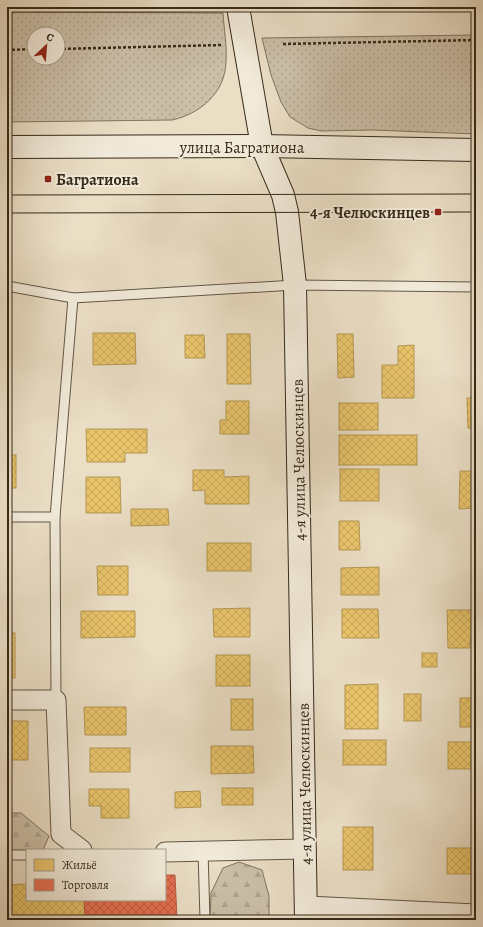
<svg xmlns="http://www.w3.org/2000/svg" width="483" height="927" font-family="Alegreya,serif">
  <defs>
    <pattern id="green-dots" width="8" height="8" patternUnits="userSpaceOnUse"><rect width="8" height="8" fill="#cbbfa8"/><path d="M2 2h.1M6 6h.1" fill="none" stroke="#afa490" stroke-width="1.8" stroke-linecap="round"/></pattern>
    <pattern id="forest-firs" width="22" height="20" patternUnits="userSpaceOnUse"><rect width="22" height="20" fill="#cbbfa8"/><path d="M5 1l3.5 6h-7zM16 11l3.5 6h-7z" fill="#afa490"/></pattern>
    <pattern id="homes-cross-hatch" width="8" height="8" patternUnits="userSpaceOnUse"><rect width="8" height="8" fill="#e9c46a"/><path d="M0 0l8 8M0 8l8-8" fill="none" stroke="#c8a95b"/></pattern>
    <pattern id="shops-cross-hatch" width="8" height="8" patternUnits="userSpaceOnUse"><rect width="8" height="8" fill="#e76f51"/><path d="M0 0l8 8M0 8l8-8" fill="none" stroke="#bc5b42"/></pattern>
  </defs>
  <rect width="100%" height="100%" fill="#eadec5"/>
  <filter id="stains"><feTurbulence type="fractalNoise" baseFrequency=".005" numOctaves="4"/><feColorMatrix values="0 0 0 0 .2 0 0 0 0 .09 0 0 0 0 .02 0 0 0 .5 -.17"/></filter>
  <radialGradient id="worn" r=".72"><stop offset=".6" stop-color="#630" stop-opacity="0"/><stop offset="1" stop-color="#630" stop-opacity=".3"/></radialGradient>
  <g fill="url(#green-dots)" stroke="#807462" fill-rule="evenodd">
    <path d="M7,12L223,13C224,29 227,46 226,62C225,93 200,114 172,120L7,122ZM34,34H58V58H34Z"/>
    <polygon points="476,35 476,134 373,130 321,131 308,128 290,117 281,102 271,75 262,38"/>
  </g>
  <g fill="url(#forest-firs)" stroke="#807462">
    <polygon points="7,813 21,813 49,836 43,850 7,852"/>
    <polygon points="239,862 262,870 269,896 269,920 210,920 211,893 223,868"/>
  </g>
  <g fill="url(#homes-cross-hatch)" stroke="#b39652">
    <polygon points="93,333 135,333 136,364 93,365"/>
    <polygon points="227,334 250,334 251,384 227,384"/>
    <polygon points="337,334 353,334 354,377 338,378"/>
    <polygon points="185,335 204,335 205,358 185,358"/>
    <polygon points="414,345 414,398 382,398 382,365 398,365 398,346"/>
    <polygon points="467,398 476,398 476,428 468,428"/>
    <polygon points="226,401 249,401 249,434 220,434 220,420 226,420"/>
    <rect x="339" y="403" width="39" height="27"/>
    <polygon points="86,429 147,429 147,453 125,453 125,462 87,462"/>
    <rect x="339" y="435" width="78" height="30"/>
    <rect x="7" y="455" width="9" height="33"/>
    <rect x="340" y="469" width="39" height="32"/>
    <polygon points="193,470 224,470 224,477 249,476 249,504 205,504 205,490 193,491"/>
    <polygon points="460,471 476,471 476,508 459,509"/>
    <polygon points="86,477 120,477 121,513 86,513"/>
    <polygon points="131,509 168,509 169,525 131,526"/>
    <polygon points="339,521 359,521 360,550 339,550"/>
    <rect x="207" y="543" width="44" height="28"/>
    <polygon points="97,566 128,566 128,595 98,595"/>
    <polygon points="379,567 379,595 341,595 341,568"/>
    <polygon points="250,608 250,637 214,637 213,609"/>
    <polygon points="342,609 378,609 379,638 342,638"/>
    <polygon points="447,610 476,610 476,639 470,639 470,648 448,648"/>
    <polygon points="81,611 135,611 135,637 81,638"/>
    <rect x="7" y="633" width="8" height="45"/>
    <rect x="422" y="653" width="15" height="14"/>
    <rect x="216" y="655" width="34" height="31"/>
    <polygon points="378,684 378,729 345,729 345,685"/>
    <rect x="404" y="694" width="17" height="27"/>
    <rect x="460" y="698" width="16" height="29"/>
    <rect x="231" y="699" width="22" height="31"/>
    <polygon points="84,707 126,707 126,735 85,735"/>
    <polygon points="8,721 28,721 28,760 7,760"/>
    <rect x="343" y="740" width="43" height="25"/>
    <rect x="448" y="742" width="28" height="27"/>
    <polygon points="211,746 253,746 254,773 211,774"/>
    <rect x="90" y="748" width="40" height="24"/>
    <rect x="222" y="788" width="31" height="17"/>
    <polygon points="89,789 129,789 129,818 101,818 101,806 89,806"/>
    <polygon points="200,791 201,807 175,808 175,792"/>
    <rect x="343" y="827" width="30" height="43"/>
    <rect x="447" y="848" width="29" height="26"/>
    <polygon points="27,884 27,900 84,900 85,920 7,920 7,885"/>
  </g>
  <polygon fill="url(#shops-cross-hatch)" stroke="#b25a41" points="165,875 175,875 177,920 85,920 84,900 165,900"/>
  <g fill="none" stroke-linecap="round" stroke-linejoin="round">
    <defs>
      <g id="lane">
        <polyline points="7,286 73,298 295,285 476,287"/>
        <polyline points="7,517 55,517"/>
        <polyline points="56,700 55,517 73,298"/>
        <polyline points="203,851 205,920"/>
        <polyline points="7,855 27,855"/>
      </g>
      <g id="street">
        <polyline points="7,700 56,700 61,834 82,850"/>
        <polyline points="165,852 306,849"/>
        <polyline points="307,906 476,914"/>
      </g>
      <g id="secondary">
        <polyline points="238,7 262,146 283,195 287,212 295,285 306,920"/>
        <polyline points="7,147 262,146 476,150"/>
      </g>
    </defs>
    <use href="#lane" stroke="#635746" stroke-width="11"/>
    <use href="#street" stroke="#635746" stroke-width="21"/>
    <use href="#secondary" stroke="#362a1b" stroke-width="24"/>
    <g stroke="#362a1b" stroke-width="2.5" stroke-dasharray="3 2" stroke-linecap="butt">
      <polyline points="283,44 476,40"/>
      <polyline points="58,49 222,45"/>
      <polyline points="7,50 34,49"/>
    </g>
    <use href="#lane" stroke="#f1ead9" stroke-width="9"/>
    <use href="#street" stroke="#f1ead9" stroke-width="19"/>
    <use href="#secondary" stroke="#f1ead9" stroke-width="22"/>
    <g stroke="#362a1b" stroke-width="1">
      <polyline points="7,195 476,194"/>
      <polyline points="7,213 476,212"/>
    </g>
  </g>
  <g fill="#8f2418" stroke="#f1ead9" stroke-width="1.5">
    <rect x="44" y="175" width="8" height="8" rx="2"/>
    <rect x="434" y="208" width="8" height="8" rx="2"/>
  </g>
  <g text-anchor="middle" stroke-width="4" stroke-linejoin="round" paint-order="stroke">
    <g font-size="16" fill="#362a1b" stroke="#f1ead9">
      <text x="242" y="153">улица Багратиона</text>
      <text transform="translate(298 460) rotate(-91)" y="6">4-я улица Челюскинцев</text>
      <text transform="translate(304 784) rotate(-91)" y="6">4-я улица Челюскинцев</text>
    </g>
    <g font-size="16" font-weight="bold" fill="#362a1b" stroke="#f1ead9" text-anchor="start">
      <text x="56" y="185">Багратиона</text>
      <text x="430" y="218" text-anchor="end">4-я Челюскинцев</text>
    </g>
  </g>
  <rect width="483" height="927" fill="none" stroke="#eadec5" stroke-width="24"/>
  <rect x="8" y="8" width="467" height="911" fill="none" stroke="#362a1b" stroke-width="2"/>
  <rect x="12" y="12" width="459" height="903" fill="none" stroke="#362a1b"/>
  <rect x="26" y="849" width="140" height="52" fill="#f1ead9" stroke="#a69d8d"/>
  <rect x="34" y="859" width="20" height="12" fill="#e9c46a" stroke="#a69d8d"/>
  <text x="62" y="869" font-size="12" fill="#362a1b">Жильё</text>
  <rect x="34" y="879" width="20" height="12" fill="#e76f51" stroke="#a69d8d"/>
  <text x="62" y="889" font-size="12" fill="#362a1b">Торговля</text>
  <g transform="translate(46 46) rotate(26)"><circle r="19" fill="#f1ead9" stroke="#a69d8d"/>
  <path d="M0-3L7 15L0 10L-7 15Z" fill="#8f2418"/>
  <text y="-6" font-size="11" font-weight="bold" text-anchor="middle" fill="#362a1b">С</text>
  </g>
  <rect width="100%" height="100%" filter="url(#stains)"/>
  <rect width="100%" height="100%" fill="url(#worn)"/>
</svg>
